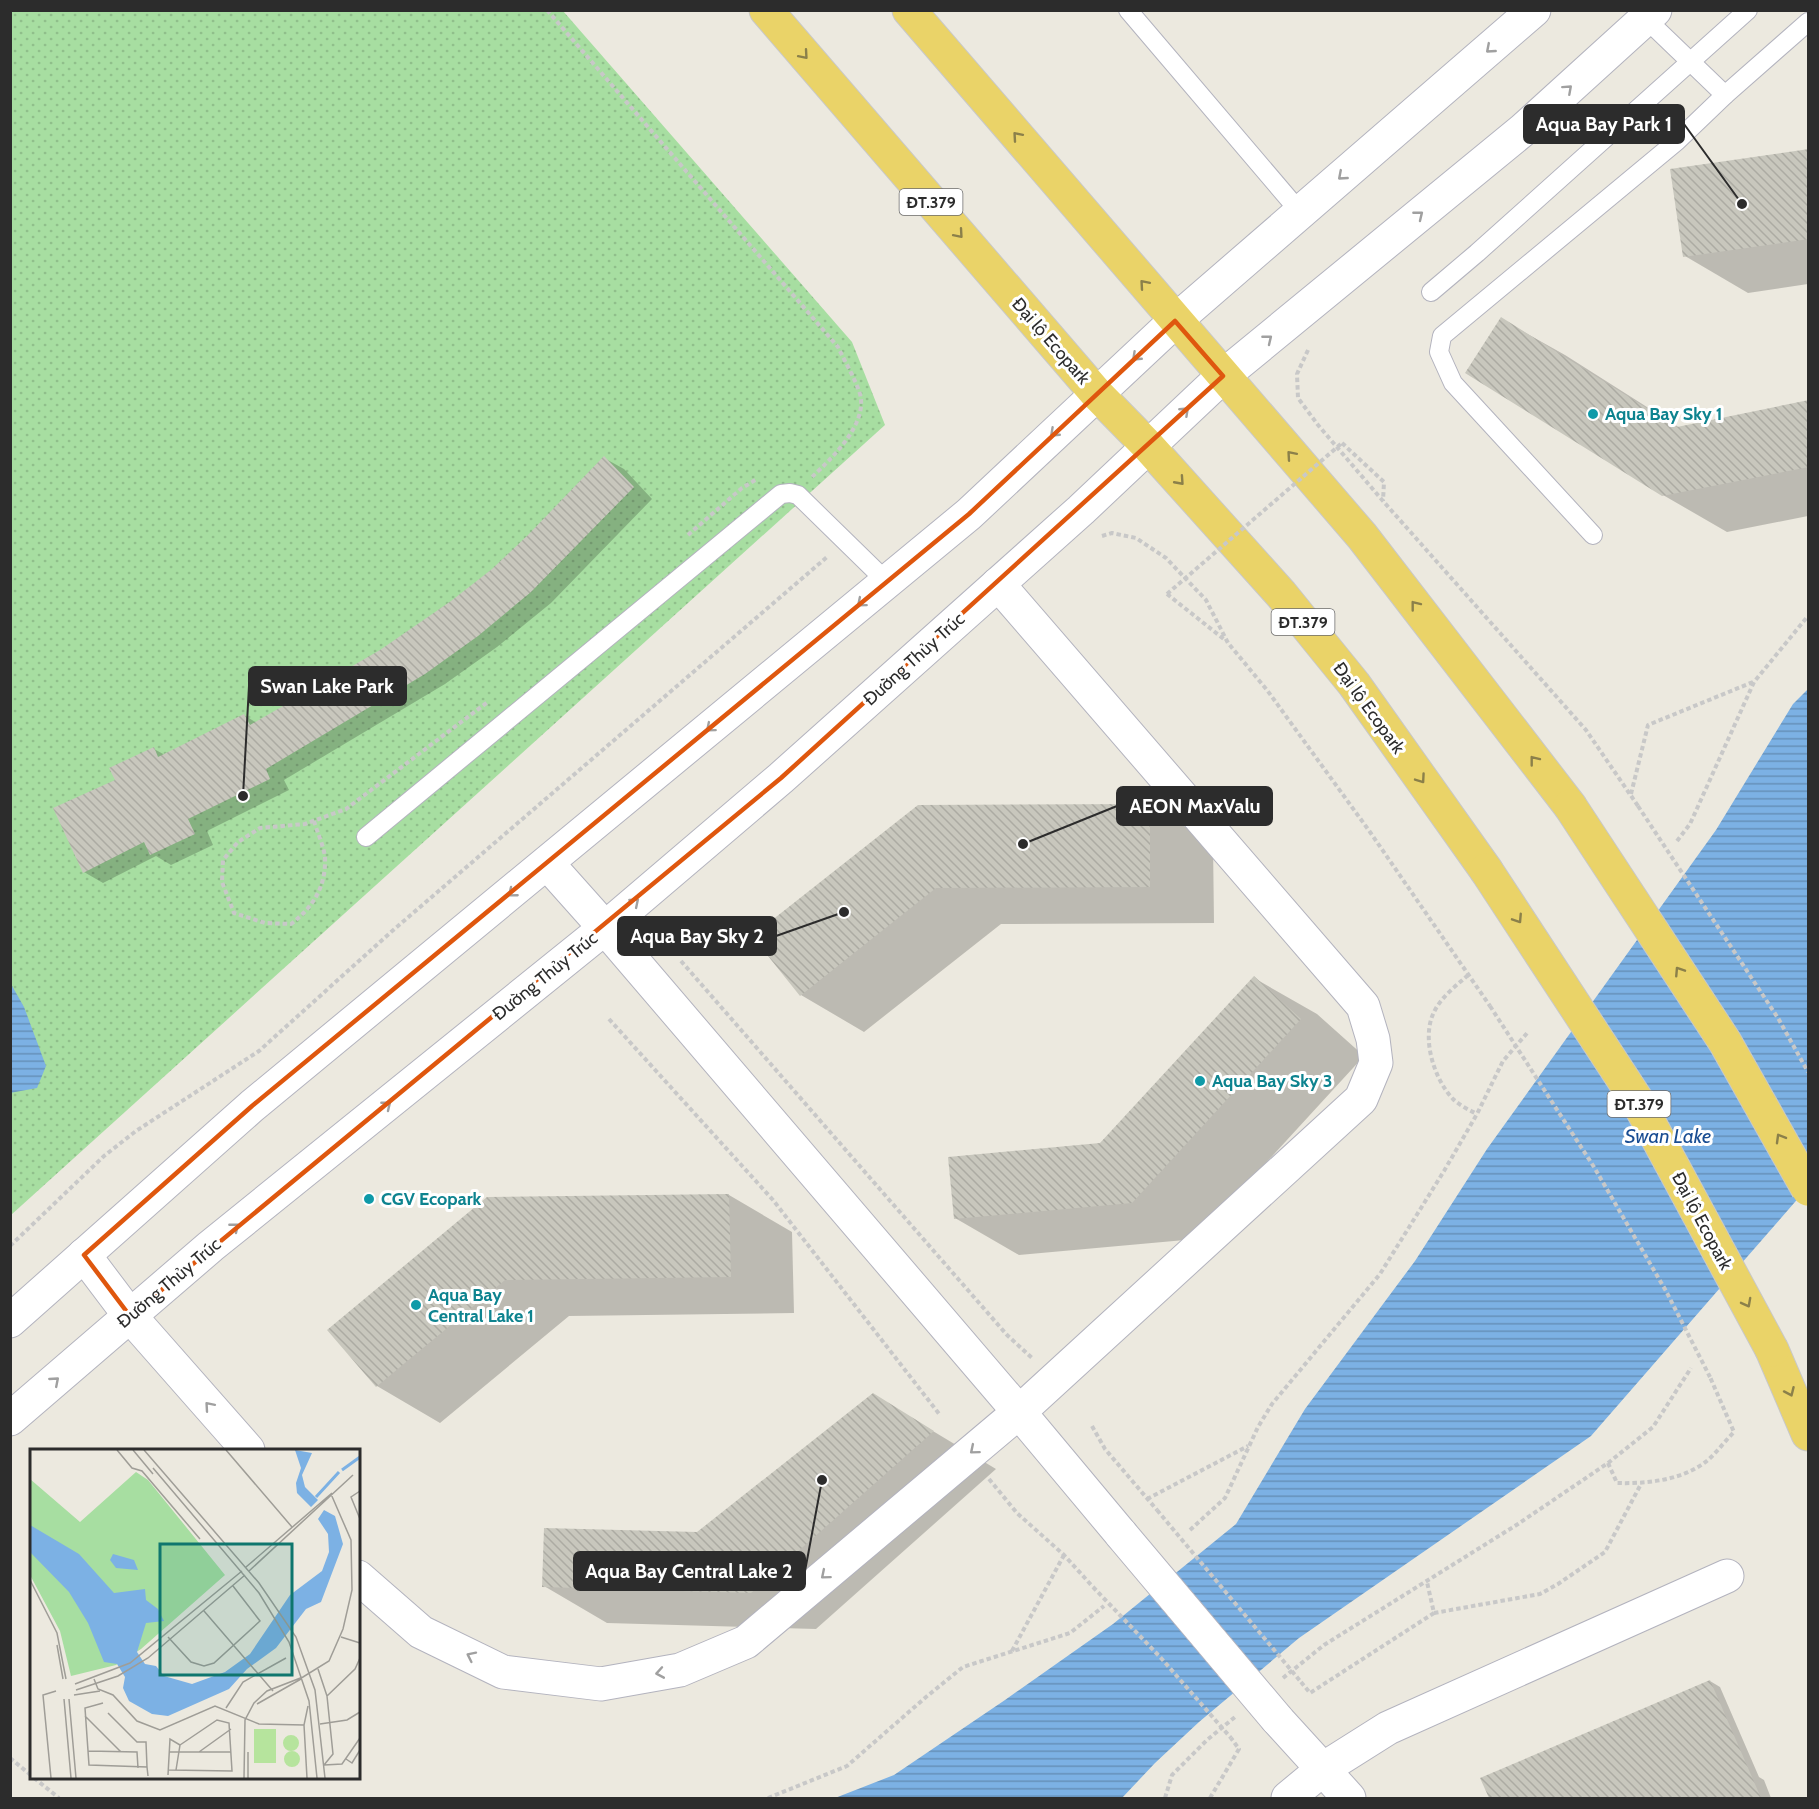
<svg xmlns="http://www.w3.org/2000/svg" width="1819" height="1809" font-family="Cabin,sans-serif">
  <defs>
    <pattern id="park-dots" width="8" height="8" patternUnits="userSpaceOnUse" patternTransform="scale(1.5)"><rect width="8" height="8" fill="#a7dea1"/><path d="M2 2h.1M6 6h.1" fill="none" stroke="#90bf8b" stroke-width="1.8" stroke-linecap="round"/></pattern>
    <pattern id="water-rules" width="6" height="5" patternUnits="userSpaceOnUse" patternTransform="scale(1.5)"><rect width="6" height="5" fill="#7cb1e4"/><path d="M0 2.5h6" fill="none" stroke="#6690b9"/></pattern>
    <pattern id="building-back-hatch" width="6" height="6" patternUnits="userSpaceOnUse" patternTransform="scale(1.5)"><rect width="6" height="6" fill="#c8c7bd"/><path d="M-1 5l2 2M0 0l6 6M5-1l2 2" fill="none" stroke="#acaba3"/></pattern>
  </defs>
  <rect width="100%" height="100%" fill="#ece9df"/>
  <polygon fill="url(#park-dots)" points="11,11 563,11 852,342 885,425 11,1215"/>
  <g fill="url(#water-rules)">
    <polygon points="1808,689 1808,1187 1591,1436 1299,1638 1199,1722 1155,1763 1122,1798 835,1798 894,1775 1005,1700 1113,1624 1236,1524 1305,1409 1415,1261 1487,1149 1716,830 1793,704"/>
    <polygon points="11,984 24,1007 46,1066 37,1088 10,1093"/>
  </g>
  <g fill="#0003">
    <polygon points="1808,151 1808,284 1748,293 1685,256"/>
    <polygon points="1501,319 1565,355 1680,428 1808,402 1808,516 1727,532 1663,495"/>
    <polygon points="604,458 624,469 652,499 551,603 497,647 445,684 284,780 289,790 207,831 213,845 171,865 156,856 103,883 84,872 117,781 154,749 165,755 244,715 257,723 381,651 452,603 493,570 529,536"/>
    <polygon points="1150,806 1213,843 1214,923 1001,924 864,1032 801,995 754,937"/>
    <polygon points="1254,978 1317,1014 1364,1056 1196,1239 1019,1255 955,1218 1101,1145"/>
    <polygon points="729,1195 792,1232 794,1313 569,1316 440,1423 377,1386 488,1199"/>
    <polygon points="873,1395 996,1469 816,1629 607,1623 544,1586 698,1534"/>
    <polygon points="1710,1681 1720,1687 1759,1777 1764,1780 1771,1798 1490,1798 1482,1779"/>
  </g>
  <g fill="url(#building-back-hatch)">
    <polygon points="1809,149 1809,239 1683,257 1670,169"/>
    <polygon points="1501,317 1677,427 1809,400 1809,467 1662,496 1465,373"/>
    <polygon points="604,456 634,487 531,592 478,636 425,674 266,769 270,779 188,819 195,834 150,855 144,842 83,873 53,808 115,780 109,768 154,747 158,757 244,714 250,725 380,650 451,601 492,569 528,535"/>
    <polygon points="1150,804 1150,887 936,888 800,996 752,936 918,805"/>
    <polygon points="1254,976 1301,1019 1132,1203 954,1219 948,1157 1100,1143"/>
    <polygon points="729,1194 731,1277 505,1280 376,1387 327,1330 487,1197"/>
    <polygon points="873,1393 934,1431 751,1593 542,1587 544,1528 697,1532"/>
    <polygon points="1710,1680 1761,1798 1489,1798 1480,1778"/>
  </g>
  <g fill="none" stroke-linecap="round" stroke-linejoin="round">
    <defs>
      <g id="service">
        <polyline points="1128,10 1300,212"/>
        <polyline points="1646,19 1725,95 1808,22"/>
        <polyline points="1431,292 1477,253 1748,10"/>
        <polyline points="1593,535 1453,383 1439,352 1442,336 1677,141 1725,95"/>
        <polyline points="366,837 781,494 790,493 798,495 887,582"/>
      </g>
      <g id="minor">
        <polyline points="547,863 605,928 1019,1412 1121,1534"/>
        <polyline points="84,1255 130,1316 248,1450"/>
        <polyline points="10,1321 252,1106 969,514 1175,321"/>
        <polyline points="10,1419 211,1246 605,928 781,778 1081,510 1223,376"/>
        <polyline points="358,1577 421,1632 503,1672 601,1684 680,1670 746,1642 1019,1412 1361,1099 1376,1063 1373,1039 1363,1006 998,584"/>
        <polyline points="1277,1719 1349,1798"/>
        <polyline points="1288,1798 1323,1769 1388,1728 1727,1576"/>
      </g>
      <g id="secondary">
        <polyline points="1175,321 1534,10"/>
        <polyline points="1223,376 1524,129 1655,10"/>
      </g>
      <g id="trunk">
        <polyline points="766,10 1096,393 1148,446 1281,594 1354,684 1486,870"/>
        <polyline points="909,10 1362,536 1570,806"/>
        <polyline points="1772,1350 1808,1434"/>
      </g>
    </defs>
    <use href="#service" stroke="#b3b3be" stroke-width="20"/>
    <use href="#minor" stroke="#b3b3be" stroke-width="35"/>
    <use href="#secondary" stroke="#b3b3be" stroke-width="35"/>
    <use href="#trunk" stroke="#c8c8c8" stroke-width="35"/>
    <g stroke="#c8c8c8" stroke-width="4" stroke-dasharray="4.5 3" stroke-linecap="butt">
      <path d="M547,10L838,347C845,362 855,378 860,394C868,424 832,458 812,477"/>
      <polyline points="1308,350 1297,374 1298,398 1318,425 1383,501 1586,730 1638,806"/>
      <polyline points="1342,443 1384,482 1383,501"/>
      <polyline points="688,535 742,488 757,479"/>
      <polyline points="1102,536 1112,533 1136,538 1166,558 1206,600 1228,643 1267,690 1370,832 1490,1006"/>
      <polyline points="1167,594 1225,640"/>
      <polyline points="1631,794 1648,725 1753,682"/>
      <path d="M314,821C317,832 324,846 325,858C326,887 313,907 291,924L265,923L234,913L222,882L223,860L238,842L260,828L305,824L346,809L489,701"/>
      <polyline points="1677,841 1690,824 1754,682 1808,616"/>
      <polyline points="681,961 1007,1335 1032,1358"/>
      <path d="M1468,975C1456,986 1441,997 1434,1012C1421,1038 1434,1079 1453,1099C1459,1105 1469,1110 1477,1114"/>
      <polyline points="609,1019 773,1200 940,1415"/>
      <polyline points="10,1246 104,1156 136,1131 259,1051 391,932 827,557"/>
      <polyline points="1092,1426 1105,1449 1157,1510"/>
      <path d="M1608,1463L1617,1483C1647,1484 1684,1480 1708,1460C1717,1452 1725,1441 1734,1432L1710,1377"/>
      <polyline points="989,1479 1017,1513 1064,1555 1093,1587"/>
      <polyline points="1147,1499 1248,1446"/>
      <polyline points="1190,1530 1225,1498 1258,1427 1272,1404 1380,1274 1444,1171 1477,1114 1503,1061 1528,1032"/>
      <polyline points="1434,1613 1540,1594 1558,1584 1605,1552 1641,1484"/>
      <polyline points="1012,1651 1064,1555"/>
      <polyline points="1283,1678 1324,1645 1518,1524 1608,1463 1653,1427 1691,1368"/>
      <polyline points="1301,1682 1310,1693 1434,1613 1427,1582"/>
      <polyline points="10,1758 32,1776"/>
      <polyline points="34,1778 59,1798"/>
      <polyline points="768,1798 847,1766 926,1697 963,1667 1070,1633 1104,1606"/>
      <polyline points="1165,1798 1172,1775 1207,1740 1235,1717"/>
      <polyline points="1210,1798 1239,1749 1231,1738"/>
    </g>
    <use href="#service" stroke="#fff" stroke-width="18"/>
    <use href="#minor" stroke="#fff" stroke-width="33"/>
    <use href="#secondary" stroke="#fff" stroke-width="33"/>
    <use href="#trunk" stroke="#ead368" stroke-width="33"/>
    <defs>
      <polyline id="minor-bridge" points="1121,1534 1277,1719"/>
      <g id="trunk-bridge">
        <polyline points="1570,806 1725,1042 1808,1189"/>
        <polyline points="1486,870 1638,1102 1772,1350"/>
      </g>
    </defs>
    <use href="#minor-bridge" stroke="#b3b3be" stroke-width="35" stroke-linecap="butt"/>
    <use href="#trunk-bridge" stroke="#c8c8c8" stroke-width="35" stroke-linecap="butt"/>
    <g stroke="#c8c8c8" stroke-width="4" stroke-dasharray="4.5 3" stroke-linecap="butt">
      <polyline points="1167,594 1342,443"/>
      <polyline points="1638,806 1778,1018 1808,1072"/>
      <polyline points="1490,1006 1594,1167 1666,1291 1710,1377"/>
      <polyline points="1157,1510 1301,1682"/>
      <polyline points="1093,1587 1161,1658 1231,1738"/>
    </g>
    <use href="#minor-bridge" stroke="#fff" stroke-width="33"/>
    <use href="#trunk-bridge" stroke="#ead368" stroke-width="33"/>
  </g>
  <defs><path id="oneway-chevron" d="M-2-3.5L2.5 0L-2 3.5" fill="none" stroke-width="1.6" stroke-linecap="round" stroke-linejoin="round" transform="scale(1.5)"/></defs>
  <g stroke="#a0a0a0">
    <use href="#oneway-chevron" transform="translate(1490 49) rotate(139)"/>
    <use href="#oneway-chevron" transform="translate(1568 89) rotate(-42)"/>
    <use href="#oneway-chevron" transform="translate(1342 176) rotate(139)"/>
    <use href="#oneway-chevron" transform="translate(1419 215) rotate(-39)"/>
    <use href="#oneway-chevron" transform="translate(1268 339) rotate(-39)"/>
    <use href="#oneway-chevron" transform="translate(1136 357) rotate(137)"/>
    <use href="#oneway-chevron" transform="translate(1185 411) rotate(-43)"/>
    <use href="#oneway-chevron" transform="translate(1054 433) rotate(137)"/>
    <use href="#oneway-chevron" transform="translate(861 603) rotate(140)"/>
    <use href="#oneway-chevron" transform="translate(710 728) rotate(140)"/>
    <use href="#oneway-chevron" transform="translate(512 893) rotate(141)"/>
    <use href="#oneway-chevron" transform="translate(635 902) rotate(-40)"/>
    <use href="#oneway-chevron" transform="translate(387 1105) rotate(-39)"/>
    <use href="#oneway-chevron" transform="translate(235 1227) rotate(-39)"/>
    <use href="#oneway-chevron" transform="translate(55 1381) rotate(-41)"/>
    <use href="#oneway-chevron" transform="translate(209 1406) rotate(-131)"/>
    <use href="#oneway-chevron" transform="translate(974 1450) rotate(140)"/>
    <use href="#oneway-chevron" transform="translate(825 1575) rotate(140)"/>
    <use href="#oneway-chevron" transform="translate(471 1656) rotate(-154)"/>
    <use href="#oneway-chevron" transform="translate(660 1673) rotate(170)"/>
  </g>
  <g stroke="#8b804a">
    <use href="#oneway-chevron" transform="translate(804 55) rotate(49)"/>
    <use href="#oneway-chevron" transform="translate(1017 136) rotate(-131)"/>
    <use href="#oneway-chevron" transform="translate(959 234) rotate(49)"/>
    <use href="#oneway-chevron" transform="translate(1144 284) rotate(-131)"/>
    <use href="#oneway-chevron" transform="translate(1291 455) rotate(-131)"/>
    <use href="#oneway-chevron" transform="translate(1180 481) rotate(48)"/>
    <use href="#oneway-chevron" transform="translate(1415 605) rotate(-128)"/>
    <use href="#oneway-chevron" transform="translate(1534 760) rotate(-128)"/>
    <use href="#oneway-chevron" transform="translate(1421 779) rotate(55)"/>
    <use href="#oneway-chevron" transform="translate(1518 919) rotate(57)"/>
    <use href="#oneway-chevron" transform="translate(1679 971) rotate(-123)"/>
    <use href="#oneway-chevron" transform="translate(1780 1138) rotate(-120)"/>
    <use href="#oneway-chevron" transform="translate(1747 1303) rotate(62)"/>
    <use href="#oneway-chevron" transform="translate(1790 1392) rotate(66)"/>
  </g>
  <path fill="none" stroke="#df570e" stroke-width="4.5" stroke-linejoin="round" d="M1175,321L1223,376L781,778L130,1316L84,1255L252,1106L969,514Z"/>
  <g fill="#0f9aa8" stroke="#fff" stroke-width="2">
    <circle cx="1593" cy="414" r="6"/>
    <circle cx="1200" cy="1081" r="6"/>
    <circle cx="369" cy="1199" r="6"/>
    <circle cx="416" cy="1305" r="6"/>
  </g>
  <g text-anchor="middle" stroke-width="6" stroke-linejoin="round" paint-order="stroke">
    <g fill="#fff" stroke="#6b6b6b" stroke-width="1.5">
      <rect x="899.5" y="189" width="63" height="26" rx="4.5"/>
      <rect x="1271.5" y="609" width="63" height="26" rx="4.5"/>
      <rect x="1607.5" y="1091" width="63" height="26" rx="4.5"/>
    </g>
    <g font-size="16" font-weight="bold" fill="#2c2c2c">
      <text x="931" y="208">ĐT.379</text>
      <text x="1303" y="628">ĐT.379</text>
      <text x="1639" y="1110">ĐT.379</text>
    </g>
    <g font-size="18" fill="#2c2c2c" stroke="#fff">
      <text transform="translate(1051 341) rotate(49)" y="6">Đại lộ Ecopark</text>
      <text transform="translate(914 659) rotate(-42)" y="6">Đường Thủy Trúc</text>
      <text transform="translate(1369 708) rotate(54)" y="6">Đại lộ Ecopark</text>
      <text transform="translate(545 976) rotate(-39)" y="6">Đường Thủy Trúc</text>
      <text transform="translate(1702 1221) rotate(62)" y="6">Đại lộ Ecopark</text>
      <text transform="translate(169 1283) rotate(-40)" y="6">Đường Thủy Trúc</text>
    </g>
    <g font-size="18" font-weight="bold" fill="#0d838f" stroke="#fff" text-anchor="start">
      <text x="1605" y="420">Aqua Bay Sky 1</text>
      <text x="1212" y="1087">Aqua Bay Sky 3</text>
      <text x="381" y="1205">CGV Ecopark</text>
      <text x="428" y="1301">Aqua Bay<tspan x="428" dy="21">Central Lake 1</tspan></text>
    </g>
    <g font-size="20" font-style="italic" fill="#194d92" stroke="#fff">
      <text x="1668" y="1143">Swan Lake</text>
    </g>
  </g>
  <g transform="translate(30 1449)">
    <rect width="330" height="330" fill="#ece9df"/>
    <path d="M106,23L118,31L195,126L111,200L86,216L41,227L30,182L0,126V30L50,73Z" fill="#a7dea1"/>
    <path d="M224,280H246V314H224ZM253 294a8 8 0 1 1 16 0a8 8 0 1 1-16 0ZM254 310a8 8 0 1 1 16 0a8 8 0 1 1-16 0Z" fill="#b6e49d"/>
    <path d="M265,1L282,4L272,26L275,38L288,51L281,58L267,44L266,34L271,19ZM294,61L305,67L313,95L291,153L276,160L246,199L217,220L199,240L138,267L122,265L99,252L93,239L95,228L87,215L74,213L58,174L39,143L0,103V76L49,105L84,144L115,140L116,151L128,160L134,172L116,174L107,203L115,215L126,217L134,227L162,235L195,223L220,205L260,146L292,122L299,103L298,85L288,70ZM83,105L104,111L108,121L86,119L80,111Z" fill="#7cb1e4"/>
    <path fill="none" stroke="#7cb1e4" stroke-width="3" d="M312,21L330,8M286,48L309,23"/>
    <path fill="none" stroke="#9f9d97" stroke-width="1.5" d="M87,1L102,19L112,22L170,90M103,1L123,25M114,1L229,134L266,188L285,241L295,329M196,1L262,78M123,19L229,144L259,193L279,252L287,329M330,42L321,48L330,70M216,118L302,44M219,122L323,26M0,131L27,184L36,230M174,162L243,242M138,188L161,213L174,217L184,214L230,172L203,137M311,188L330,194M27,196L33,230M288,220L297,247M64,230L68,240L83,246L107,272L130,281L185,257L229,275L274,276M45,235L100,214L212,122M46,241L88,227L118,209L215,126M44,246L70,242M34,250L41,329M39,250L46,329M73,254L55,259L59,316L117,318L118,327M227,255L271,230M196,259L213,233L256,209M78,264L107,293H116L117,318M55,267L91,303M290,275L317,271L330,263M58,302L107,303L108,319M139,303H201M169,303L201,280M316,310L322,314L330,301M294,316L303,305L297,247L325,220L330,209M294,316L312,315L330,289M139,321L202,322L199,274L187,271L150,296M138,326L140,290L150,296L146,321M21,329L13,246L26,242M214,329L215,271L224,254L237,242L273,228L299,212L313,180L322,141L321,91L301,45M218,329V303M277,329L274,276L278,257"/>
    <path fill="#0f766e" fill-opacity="0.15" stroke="#0f766e" stroke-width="3" d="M130,95H262V226H130Z"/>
    <rect width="330" height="330" fill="none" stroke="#2c2c2c" stroke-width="3"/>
  </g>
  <path fill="none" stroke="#2c2c2c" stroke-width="2" d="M1742 204L1684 124M243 796L249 686M1023 844L1117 806M844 912L776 936M822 1480L805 1571"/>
  <g fill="#2c2c2c" stroke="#fff" stroke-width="2">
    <circle cx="1742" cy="204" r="6"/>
    <circle cx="243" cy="796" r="6"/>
    <circle cx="1023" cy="844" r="6"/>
    <circle cx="844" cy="912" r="6"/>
    <circle cx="822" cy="1480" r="6"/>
  </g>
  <g fill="#2c2c2c" stroke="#2c2c2c" stroke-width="2">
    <rect x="1524" y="105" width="160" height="38" rx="6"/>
    <rect x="249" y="667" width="157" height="38" rx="6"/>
    <rect x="1117" y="787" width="155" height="38" rx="6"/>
    <rect x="618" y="917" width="158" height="38" rx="6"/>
    <rect x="574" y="1552" width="231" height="38" rx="6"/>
  </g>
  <g font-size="20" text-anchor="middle" font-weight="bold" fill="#fff">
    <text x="1604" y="131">Aqua Bay Park 1</text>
    <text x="327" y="693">Swan Lake Park</text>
    <text x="1195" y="813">AEON MaxValu</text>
    <text x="697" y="943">Aqua Bay Sky 2</text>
    <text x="689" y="1578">Aqua Bay Central Lake 2</text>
  </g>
  <rect width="1819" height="1809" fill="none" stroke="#2c2c2c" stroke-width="24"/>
</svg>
